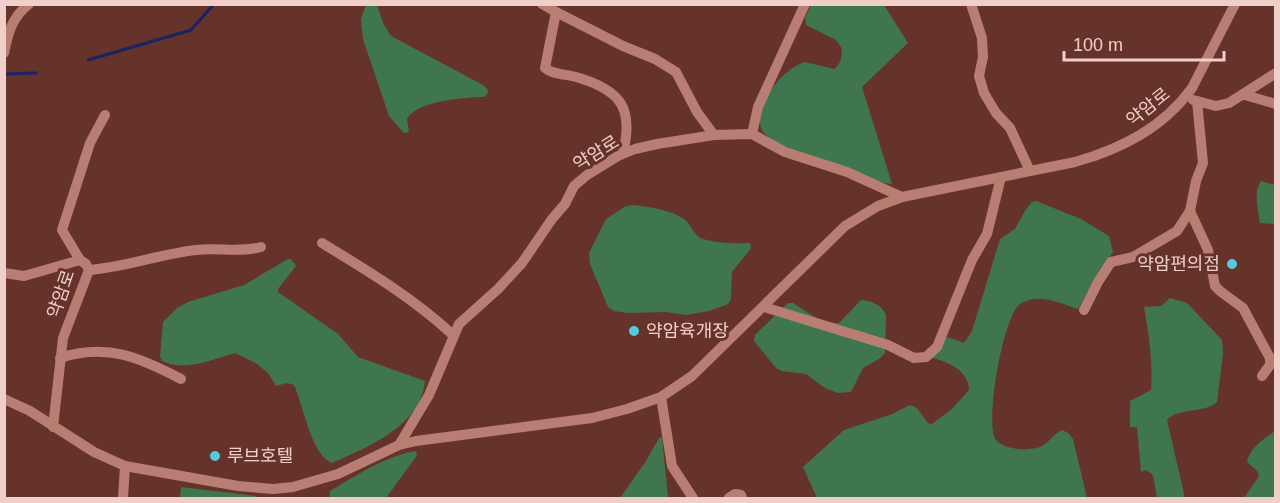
<svg xmlns="http://www.w3.org/2000/svg" width="1280" height="503" font-family="Arial,'Noto Sans KR',sans-serif">
  <rect width="100%" height="100%" fill="#66332a"/>
  <g fill="#40764e">
    <path d="M366,5H377L384,25L391,36L483,85L487,89L488,93L484,97C465,97 416,101 407,119L409,132L404,133L389,116L363,39L361,19Z"/>
    <path d="M811,5H884L908,43L862,87L892,184L884,183C861,175 772,150 762,130C757,121 762,108 766,99C773,84 789,67 805,62L834,69C841,64 843,55 841,47L836,40L806,25L805,18Z"/>
    <path d="M1261,181L1275,185V224L1260,223C1258,210 1253,192 1261,181Z"/>
    <path d="M1036,201L1081,219L1109,236L1113,252L1096,276L1078,309C1060,303 1038,292 1020,304C1003,315 984,425 996,440C1004,450 1029,451 1040,447C1049,443 1053,434 1062,430L1068,433L1073,439L1087,498H817L803,467L844,430L890,415L910,405L917,408L928,423L932,424L953,408L969,390C969,369 944,360 928,357L947,337L964,343L972,331L1000,239L1015,229L1026,209L1032,202Z"/>
    <path d="M634,205C650,207 671,210 684,219C692,225 693,236 703,239C715,243 737,244 750,243L751,248L732,272L731,299L728,304L709,311L686,315L666,312L628,313L614,311L608,307L590,264L589,253L606,219L626,206Z"/>
    <path d="M288,259H291L296,266L278,289V292L338,334L358,357L425,381C420,427 368,447 332,463C311,455 303,404 294,385L287,383L276,386L268,373L256,363L235,353C211,360 185,372 162,361L160,356L163,322L177,308L188,302L244,285Z"/>
    <path d="M1170,298L1187,303L1222,340L1223,353L1217,402C1204,414 1179,407 1167,420L1185,498H1157L1153,475L1146,470L1141,472L1137,427H1130V401L1151,390C1153,361 1149,335 1144,307L1161,306Z"/>
    <path d="M861,300C872,301 882,305 886,315L885,353L879,359L863,368L851,392L838,393L825,388L806,374L782,371L776,368L754,341L755,335L788,303H793C806,311 823,325 839,323Z"/>
    <path d="M1275,431V498H1244L1259,476L1258,472L1247,462C1249,448 1264,439 1275,431Z"/>
    <polygon points="662,437 668,498 620,498 646,461 659,438"/>
    <path d="M415,451L417,453L416,457L386,498H329L330,491C357,475 384,457 415,451Z"/>
    <polygon points="181,487 256,496 256,498 180,498"/>
  </g>
  <g fill="none" stroke-linecap="round" stroke-linejoin="round">
    <g stroke="#192365" stroke-width="3">
      <polyline points="4,8 8,4"/>
      <polyline points="88,60 191,30 214,4"/>
      <polyline points="6,74 36,73"/>
    </g>
    <g stroke="#b97e73" stroke-width="10">
      <path d="M542,4L556,12L545,68C553,75 566,74 576,77C621,90 634,108 623,153"/>
      <polyline points="971,4 982,38 983,57 979,76 984,93 996,113 1010,128 1030,171"/>
      <polyline points="556,12 623,46 655,59 676,72 697,112 714,135"/>
      <path d="M4,53C8,33 12,17 29,4"/>
      <polyline points="1245,95 1276,104"/>
      <polyline points="1193,100 1216,106 1229,103 1276,73"/>
      <polyline points="1197,101 1203,163 1196,181 1190,211 1208,250 1215,286 1220,291 1243,308 1270,358 1270,365 1262,376"/>
      <polyline points="752,134 758,107 805,4"/>
      <path d="M322,243C368,271 413,298 453,335"/>
      <path d="M89,270C126,267 160,254 196,250C219,247 238,253 261,247"/>
      <polyline points="4,273 24,276 80,260"/>
      <polyline points="764,307 888,345 914,358 926,357 937,347 972,260 987,234 1001,177"/>
      <polyline points="1084,310 1098,282 1111,262 1133,257 1177,231 1190,211"/>
      <path d="M60,358C107,343 139,357 181,379"/>
      <polyline points="661,397 672,466 693,498"/>
      <path d="M4,399L30,411L94,452L125,466L238,486L273,489L293,487L338,474L399,445L416,441L592,418L627,409L661,397L692,376L845,226L878,206L902,197L1075,162C1121,149 1163,128 1192,88L1235,4"/>
      <polyline points="53,427 63,338 89,270 86,264 80,260 62,230 90,143 105,115"/>
      <polyline points="399,445 429,395 459,324 498,289 522,263 552,219 565,204 574,186 587,175 618,156 635,149 657,144 714,135 752,134 785,152 847,172 902,197"/>
      <polyline points="123,498 125,466"/>
      <polyline points="729,498 735,494 741,495 742,498"/>
    </g>
  </g>
  <g fill="#55cade" stroke="#66332a" stroke-width="2">
    <circle cx="1232" cy="264" r="6"/>
    <circle cx="634" cy="331" r="6"/>
    <circle cx="215" cy="456" r="6"/>
  </g>
  <g text-anchor="middle" stroke-width="6" stroke-linejoin="round" paint-order="stroke">
    <g font-size="18" fill="#efcfc8" stroke="#66332a">
      <text transform="translate(1148 107) rotate(-39)" y="6">약암로</text>
      <text transform="translate(596 153) rotate(-32)" y="6">약암로</text>
      <text transform="translate(61 294) rotate(-71)" y="6">약암로</text>
    </g>
    <g font-size="18" fill="#efcfc8" stroke="#66332a" text-anchor="start">
      <text x="1220" y="270" text-anchor="end">약암편의점</text>
      <text x="646" y="337">약암육개장</text>
      <text x="227" y="462">루브호텔</text>
    </g>
  </g>
  <rect width="1280" height="503" fill="none" stroke="#efcfc8" stroke-width="12"/>
  <path d="M1064 51v9h160v-9" fill="none" stroke="#efcfc8" stroke-width="3"/>
  <text x="1073" y="51" font-size="18" fill="#efcfc8" stroke="#66332a" stroke-width="4.5" paint-order="stroke">100 m</text>
</svg>
